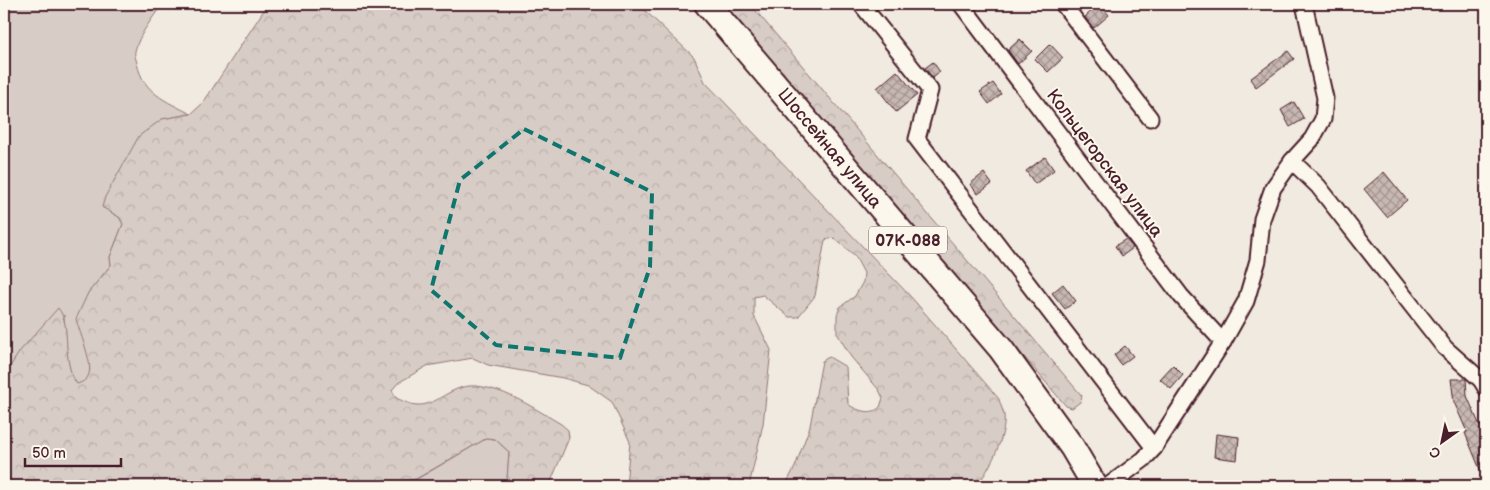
<svg xmlns="http://www.w3.org/2000/svg" width="1490" height="490" font-family="'Balsamiq Sans',sans-serif">
  <defs>
    <pattern id="forest-crowns" width="20" height="18" patternUnits="userSpaceOnUse" patternTransform="scale(1.25)"><rect width="20" height="18" fill="#d8ccc6"/><path d="M2 6a3 3 0 1 1 6 0M12 15a3 3 0 1 1 6 0" fill="none" stroke="#bbafaa"/></pattern>
    <pattern id="building-cross-hatch" width="8" height="8" patternUnits="userSpaceOnUse" patternTransform="scale(1.25)"><rect width="8" height="8" fill="#c8b8b3"/><path d="M0 0l8 8M0 8l8-8" fill="none" stroke="#a49592"/></pattern>
  </defs>
  <rect width="100%" height="100%" fill="#f0eae0"/>
  <filter id="ink" filterUnits="userSpaceOnUse"><feTurbulence type="fractalNoise" baseFrequency=".02" numOctaves="2"/><feDisplacementMap in="SourceGraphic" scale="10" xChannelSelector="R" yChannelSelector="G"/><feConvolveMatrix kernelMatrix="1 2 1 2 8 2 1 2 1" color-interpolation-filters="sRGB"/></filter>
  <g filter="url(#ink)">
    <g fill="#d8ccc6" stroke="#917678">
      <path d="M4,4H162C153,18 139,34 135,51C134,55 136,59 137,63C143,93 166,101 191,114L162,119L102,207L119,217L123,224L110,257L111,265L88,293L90,373L86,381L77,385C64,365 66,339 64,315L4,376Z"/>
      <polygon points="487,438 495,439 509,452 507,480 505,486 377,486 417,479"/>
      <polygon points="270,484 280,486 209,486 212,485"/>
    </g>
    <g fill="url(#forest-crowns)" stroke="#917678">
      <path d="M268,4H638L694,57L705,82L911,297L999,399C1000,404 1003,410 1004,415C1007,434 989,472 976,486H785L795,467L810,426L822,361L829,357L846,367L848,404C855,410 872,416 880,407C881,404 882,401 883,398L879,390L851,357L837,333V315L840,307L855,296L863,282L864,273L855,256L834,238L825,240L815,296L798,317H789L763,295L754,297V316L771,350L763,424L749,486H626L630,442L612,402L588,385L563,378L488,365L473,358L427,366L398,383L392,390L396,398C403,401 411,405 418,405C437,406 451,384 476,386C507,389 535,409 561,424L568,430L569,438L549,486H505L507,480L509,452L495,439L487,438L416,479L377,486H280L270,484L209,486H14L10,479L4,481V376L20,351L58,308C73,326 60,360 77,384C83,382 87,380 89,374C93,363 79,331 76,319L88,293L111,265L110,257L123,224L119,217L102,207L105,197L139,136L162,119L191,114L203,103Z"/>
      <polygon points="723,4 750,4 1082,396 1080,402 1072,408 1066,406"/>
    </g>
    <g fill="url(#building-cross-hatch)" stroke="#4a1f2b">
      <polygon points="1099,4 1109,15 1094,28 1085,17"/>
      <polygon points="1020,39 1032,51 1018,64 1008,50"/>
      <polygon points="1050,44 1063,58 1048,72 1035,59"/>
      <polygon points="1288,51 1294,59 1256,87 1250,79"/>
      <polygon points="933,62 940,72 933,78 925,68"/>
      <polygon points="897,71 917,95 896,112 877,88"/>
      <polygon points="993,83 1001,94 989,104 980,92"/>
      <polygon points="1294,102 1304,119 1290,127 1281,110"/>
      <polygon points="1045,157 1054,170 1035,184 1026,171"/>
      <polygon points="1384,172 1407,200 1387,217 1364,189"/>
      <polygon points="984,173 992,184 978,194 970,184"/>
      <polygon points="1126,239 1133,248 1122,256 1115,246"/>
      <polygon points="1063,284 1076,301 1065,309 1052,293"/>
      <polygon points="1125,346 1133,356 1121,365 1114,355"/>
      <polygon points="1173,365 1183,375 1171,389 1160,379"/>
      <polygon points="1451,379 1466,379 1467,396 1480,426 1483,425 1486,432 1486,484 1465,433 1467,432 1454,402"/>
      <polygon points="1216,434 1239,437 1237,460 1214,457"/>
    </g>
    <g fill="none" stroke-linecap="round" stroke-linejoin="round">
      <defs>
        <g id="minor">
          <polyline points="861,4 930,90 917,139 1154,448"/>
          <polyline points="961,4 1181,296 1223,342"/>
          <polyline points="1063,4 1150,118"/>
          <polyline points="1292,161 1318,186 1445,348 1481,380 1486,388"/>
          <polyline points="1108,486 1144,459 1154,448 1223,342 1246,301 1258,260 1262,219 1273,188 1292,161 1312,139 1323,119 1325,98 1304,4"/>
        </g>
        <polyline id="primary" points="707,4 1001,349 1072,447 1095,486"/>
      </defs>
      <use href="#minor" stroke="#4a1f2b" stroke-width="19"/>
      <use href="#primary" stroke="#4a1f2b" stroke-width="28"/>
      <use href="#minor" stroke="#fbf7ec" stroke-width="15"/>
      <use href="#primary" stroke="#fbf7ec" stroke-width="24"/>
    </g>
  </g>
  <path fill="none" stroke="#0f766e" stroke-width="4" stroke-dasharray="10 6" stroke-linejoin="round" d="M524,129L652,192L650,267L620,358L496,345L431,290L460,180Z"/>
  <g text-anchor="middle" stroke-width="4" stroke-linejoin="round" paint-order="stroke">
    <rect fill="#fbf7ec" stroke="#7f6065" stroke-width="1" x="869" y="226.5" width="78" height="27" rx="4"/>
    <g font-size="16" font-weight="bold" fill="#4a1f2b">
      <text x="908" y="246">07К-088</text>
    </g>
    <g font-size="18" fill="#4a1f2b" stroke="#fbf7ec">
      <text transform="translate(830 148) rotate(50)" y="6">Шоссейная улица</text>
      <text transform="translate(1105 163) rotate(53)" y="6">Кольцегорская улица</text>
    </g>
  </g>
  <rect width="1490" height="490" fill="none" stroke="#fbf7ec" stroke-width="20"/>
  <rect x="10" y="10" width="1470" height="470" fill="none" stroke="#4a1f2b" stroke-width="2" filter="url(#ink)"/>
  <g transform="translate(1442 442) rotate(213)" stroke="#fbf7ec" stroke-width="4" paint-order="stroke">
  <path d="M0-4L9 19L0 12L-9 19Z" fill="#4a1f2b"/>
  <text y="-8" font-size="14" font-weight="bold" text-anchor="middle" fill="#4a1f2b">С</text>
  </g>
  <path d="M25 458v8h96v-8" fill="none" stroke="#4a1f2b" stroke-width="2.5"/>
  <text x="32" y="458" font-size="15" fill="#4a1f2b" stroke="#fbf7ec" stroke-width="4" paint-order="stroke">50 m</text>
</svg>
